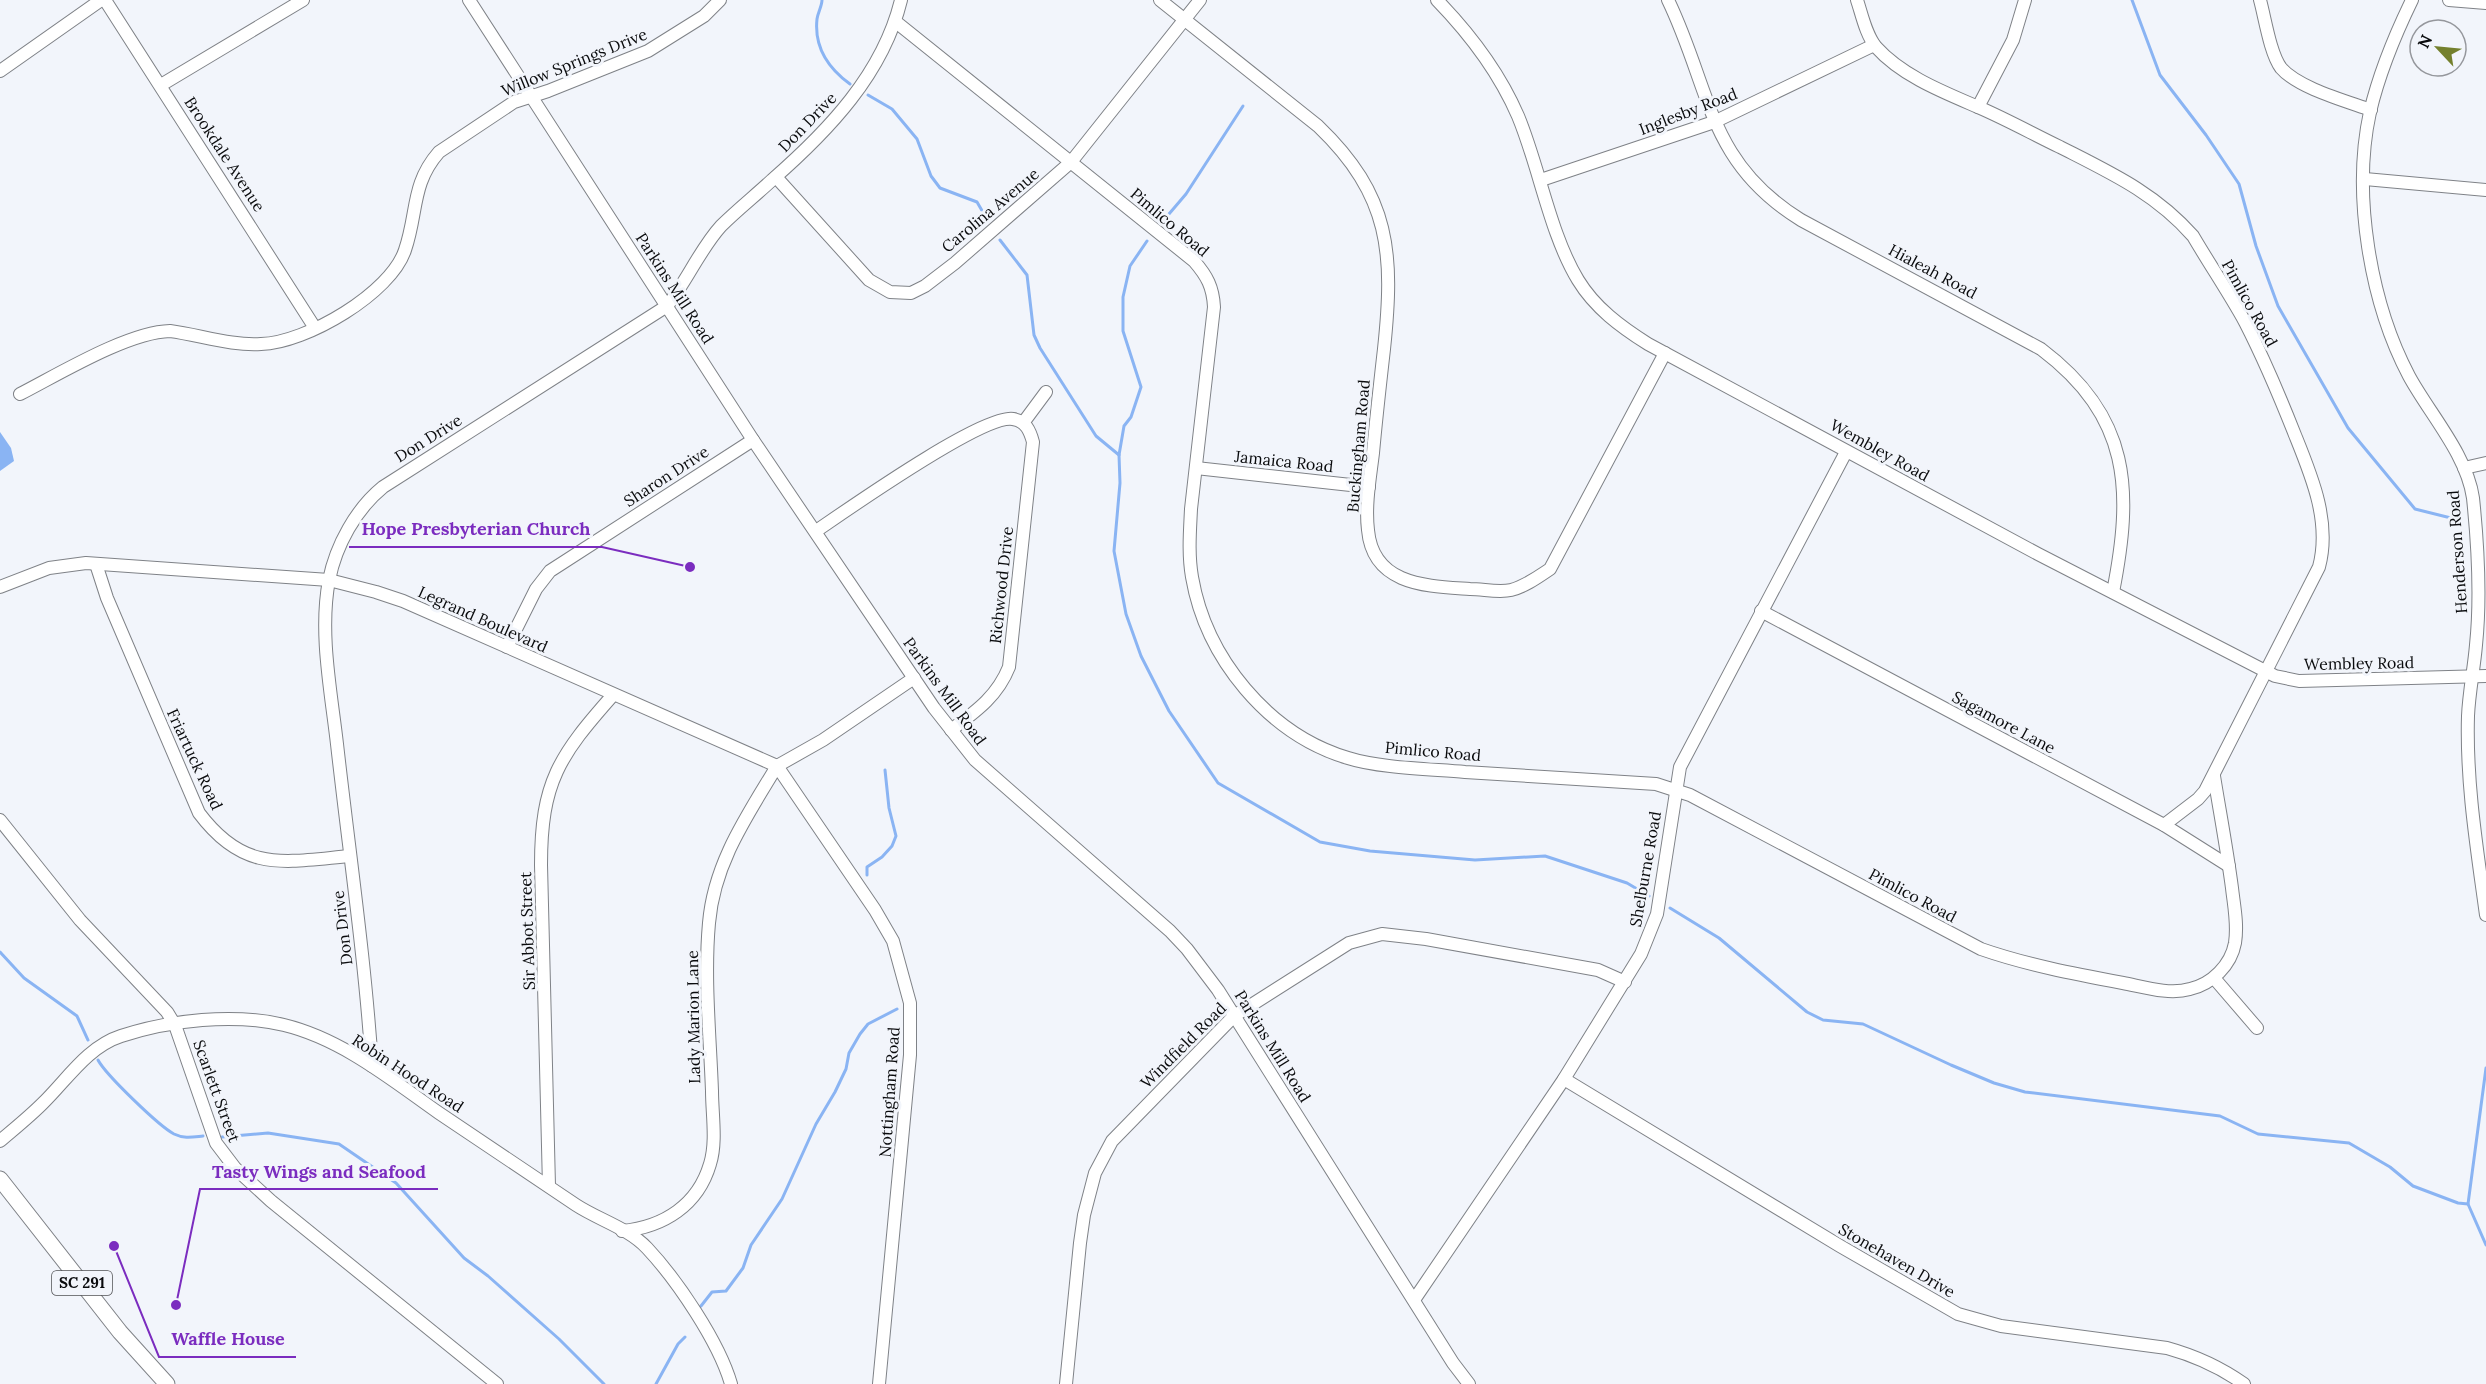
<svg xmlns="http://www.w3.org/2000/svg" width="2486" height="1384" font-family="Lora,serif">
  <rect width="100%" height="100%" fill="#f2f5fb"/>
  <polygon fill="#8ab4f3" points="0,432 11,448 14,461 0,471"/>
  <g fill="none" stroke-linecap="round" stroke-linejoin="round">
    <g stroke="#8ab4f3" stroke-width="3">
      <path d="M822,0C822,6 818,12 817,19C814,47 828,68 850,84"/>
      <polyline points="2132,0 2160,75 2206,135 2239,184 2256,246 2278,306 2348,428 2415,509 2459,520"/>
      <polyline points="868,95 892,109 917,139 931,176 940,188 977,202 988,221"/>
      <polyline points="1163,221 1186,194 1243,106"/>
      <polyline points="1000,240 1027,275 1034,335 1040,348 1096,436 1119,455"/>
      <polyline points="1147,241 1130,266 1123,297 1123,331 1141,387 1131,417 1124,426 1119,455 1120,483 1114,551 1126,614 1141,656 1169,711 1218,783 1320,842 1370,851 1475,860 1545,856 1627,883 1649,896"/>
      <polyline points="867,875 867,867 882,857 892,846 896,836 889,808 885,770"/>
      <polyline points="1670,908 1719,938 1807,1012 1823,1020 1863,1024 1951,1065 1994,1083 2025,1092 2220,1116 2258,1134 2349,1143 2390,1167 2413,1186 2458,1203 2468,1204"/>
      <polyline points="0,952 24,978 77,1016 88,1040"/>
      <path d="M98,1060C106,1075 159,1126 174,1134C184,1139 193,1137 203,1136"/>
      <polyline points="2486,1068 2468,1204 2486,1245"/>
      <polyline points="222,1137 268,1133 339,1144 396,1183 464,1258 488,1276 559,1339 604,1384"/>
      <polyline points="701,1306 712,1292 726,1291 743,1268 751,1245 782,1199 816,1124 835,1092 846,1069 849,1053 860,1034 868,1024 897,1009"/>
      <polyline points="656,1384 678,1344 685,1337"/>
    </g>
    <defs>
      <g id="minor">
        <polyline points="105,0 315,328"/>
        <polyline points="469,0 753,440 934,708 975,760 1170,931 1187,949 1218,990 1453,1363 1469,1384"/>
        <path d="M1160,0L1318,126C1391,196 1394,254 1384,349C1380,384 1376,419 1373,453C1370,478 1365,505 1368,530C1373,586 1428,586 1470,589C1483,589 1499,593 1511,590C1526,586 1538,577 1550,569L1665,353"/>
        <path d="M1437,0C1470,34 1499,72 1518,116C1539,166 1550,234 1578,280C1595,308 1621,327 1648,344L2038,554L2275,676L2299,681L2486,676"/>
        <path d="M1668,0C1711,89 1707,162 1801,220L2041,349C2131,417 2133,490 2113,592"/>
        <path d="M1857,0C1862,15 1866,35 1876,47C1902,76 1943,92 1978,107C2006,119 2033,134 2060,147C2111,173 2155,193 2193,236C2210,265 2229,293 2245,322C2264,359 2280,397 2295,435C2312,477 2331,522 2319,567L2205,791L2198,799L2164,825"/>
        <path d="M2260,0C2265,18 2270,53 2281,68C2298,88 2346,101 2371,110"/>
        <path d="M2412,0C2395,35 2379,74 2370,112C2352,194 2370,302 2409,376C2429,413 2467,455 2473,498C2478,546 2481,597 2476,645C2474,669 2469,692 2468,716C2466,783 2477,849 2486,915"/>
        <polyline points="2449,0 2486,3"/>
        <path d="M896,22L1194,261C1207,276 1213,287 1214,307L1191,509C1190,531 1188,554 1192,577C1206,658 1268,734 1348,758C1379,768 1432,769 1465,772C1529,776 1592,780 1656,784L1690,795L1981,949C2027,965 2075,974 2123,983C2144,987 2169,995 2190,989C2212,984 2231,965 2235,943C2238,924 2234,906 2232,888C2227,850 2220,813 2214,776"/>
        <polyline points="0,71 101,0"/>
        <polyline points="161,85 303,0"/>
        <polyline points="1978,107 2013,40 2025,0"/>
        <polyline points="776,177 869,280 890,292 911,293 925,286 955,263 1071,162 1200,0"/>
        <polyline points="2365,179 2486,190"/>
        <polyline points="1541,180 1714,122 1874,45"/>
        <path d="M20,394C59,374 128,332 170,331C200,335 232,346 261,344C306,343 391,293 405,250C418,212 411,184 439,152L514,102L548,91L648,51L704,16L720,0"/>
        <polyline points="1023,423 1046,392"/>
        <polyline points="1196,468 1369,487"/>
        <polyline points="2464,468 2486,463"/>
        <path d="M816,531C847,510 983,414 1013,419C1026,421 1030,431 1033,442L1009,667C997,697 975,712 951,730"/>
        <path d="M96,564L107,598L199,813C244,873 283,862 350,856"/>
        <polyline points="0,587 49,568 86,563 329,580 376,592 403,601 777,766 823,740 914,678"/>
        <polyline points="1761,611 2164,825 2229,866"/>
        <polyline points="507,647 536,589 550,571 753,440"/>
        <polyline points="0,820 80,920 167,1012 175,1025 216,1143 235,1168 271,1201 497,1384"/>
        <polyline points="2214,978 2257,1028"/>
        <path d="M372,1066C365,958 349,851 337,744C331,691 319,633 329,580C336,545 356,509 383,487L667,306C687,281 700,249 721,226C737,210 756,195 772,180C828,131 883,74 901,0"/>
        <path d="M1564,1079L1840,1246L1958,1314L2001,1326L2167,1348C2196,1356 2220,1367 2244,1384"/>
        <path d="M0,1141C14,1129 29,1117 42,1104C66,1081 87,1047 121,1036C170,1020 234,1013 284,1025C342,1039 392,1080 439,1113C485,1144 531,1175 576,1205C599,1220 628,1228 647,1248C677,1280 719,1342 731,1384"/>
        <path d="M549,1186L541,865C541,782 559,756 613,695"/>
        <path d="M622,1231C664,1227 698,1205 710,1164C717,1142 712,1114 712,1091C710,1036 704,978 709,923C714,863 747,816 777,766L875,910L893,941L910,1003V1055L879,1384"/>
        <polyline points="1414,1300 1564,1079 1641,954 1657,914 1680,767 1846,452"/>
        <polyline points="1066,1384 1080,1243 1084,1215 1095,1173 1112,1141 1234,1016 1349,943 1382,934 1426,939 1598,970 1625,982"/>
      </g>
      <polyline id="major" points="0,1179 120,1332 167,1384"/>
    </defs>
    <use href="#minor" stroke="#7f8287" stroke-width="14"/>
    <use href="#major" stroke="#7f8287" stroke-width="17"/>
    <use href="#minor" stroke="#fff" stroke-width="12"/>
    <use href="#major" stroke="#fff" stroke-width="15"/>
  </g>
  <g text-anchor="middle" stroke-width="6" stroke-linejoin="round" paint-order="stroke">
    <rect fill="#f2f5fb" stroke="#505154" stroke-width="1.5" x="52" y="1271" width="60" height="24" rx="4.5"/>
    <g font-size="15" font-weight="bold" fill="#0a0b0d">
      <text x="82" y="1288">SC 291</text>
    </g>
    <g font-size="16" fill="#0a0b0d" stroke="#f2f5fb">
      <text transform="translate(574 62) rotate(-22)" y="6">Willow Springs Drive</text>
      <text transform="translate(1688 111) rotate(-21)" y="6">Inglesby Road</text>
      <text transform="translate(807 122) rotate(-46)" y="6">Don Drive</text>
      <text transform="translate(225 154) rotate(57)" y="6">Brookdale Avenue</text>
      <text transform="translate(990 210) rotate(-40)" y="6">Carolina Avenue</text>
      <text transform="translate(1170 222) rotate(40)" y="6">Pimlico Road</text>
      <text transform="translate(1933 271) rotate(28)" y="6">Hialeah Road</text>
      <text transform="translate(675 288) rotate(57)" y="6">Parkins Mill Road</text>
      <text transform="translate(2250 303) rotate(61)" y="6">Pimlico Road</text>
      <text transform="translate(428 438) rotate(-32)" y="6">Don Drive</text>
      <text transform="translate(1358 446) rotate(-85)" y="6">Buckingham Road</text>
      <text transform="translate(1880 450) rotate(29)" y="6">Wembley Road</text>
      <text transform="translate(1284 461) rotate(6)" y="6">Jamaica Road</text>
      <text transform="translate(666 476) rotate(-33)" y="6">Sharon Drive</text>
      <text transform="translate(2457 552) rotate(-94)" y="6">Henderson Road</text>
      <text transform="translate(1001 585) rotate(-84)" y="6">Richwood Drive</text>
      <text transform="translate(483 619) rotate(24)" y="6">Legrand Boulevard</text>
      <text transform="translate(2359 663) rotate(-1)" y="6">Wembley Road</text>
      <text transform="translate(945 691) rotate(54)" y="6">Parkins Mill Road</text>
      <text transform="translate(2004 722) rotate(28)" y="6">Sagamore Lane</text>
      <text transform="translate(1433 751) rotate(5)" y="6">Pimlico Road</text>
      <text transform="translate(195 759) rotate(65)" y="6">Friartuck Road</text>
      <text transform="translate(1645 869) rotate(-80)" y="6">Shelburne Road</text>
      <text transform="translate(1913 895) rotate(28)" y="6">Pimlico Road</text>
      <text transform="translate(342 928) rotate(-97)" y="6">Don Drive</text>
      <text transform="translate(527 931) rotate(-92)" y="6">Sir Abbot Street</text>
      <text transform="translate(693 1017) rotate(-91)" y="6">Lady Marion Lane</text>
      <text transform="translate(1183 1045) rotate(-45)" y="6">Windfield Road</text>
      <text transform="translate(1273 1046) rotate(58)" y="6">Parkins Mill Road</text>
      <text transform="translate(408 1073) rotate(33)" y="6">Robin Hood Road</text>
      <text transform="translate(217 1091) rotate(70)" y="6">Scarlett Street</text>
      <text transform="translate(889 1092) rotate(-86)" y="6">Nottingham Road</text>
      <text transform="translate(1897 1260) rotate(30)" y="6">Stonehaven Drive</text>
    </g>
  </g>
  <path fill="none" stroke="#7b2cbf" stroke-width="2" d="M690 567L602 547H349M176 1305L200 1189H438M114 1246L159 1357H296"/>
  <g fill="#7b2cbf" stroke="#f2f5fb" stroke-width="2">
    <circle cx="690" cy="567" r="6"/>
    <circle cx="176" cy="1305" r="6"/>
    <circle cx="114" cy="1246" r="6"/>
  </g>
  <g font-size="18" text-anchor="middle" font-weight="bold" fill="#7b2cbf" stroke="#f2f5fb" stroke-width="6" stroke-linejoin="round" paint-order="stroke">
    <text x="476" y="535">Hope Presbyterian Church</text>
    <text x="319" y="1178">Tasty Wings and Seafood</text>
    <text x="228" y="1345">Waffle House</text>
  </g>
  <g transform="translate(2438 48) rotate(296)"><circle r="28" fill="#f2f5fb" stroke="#95979c" stroke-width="1.5"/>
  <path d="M0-4.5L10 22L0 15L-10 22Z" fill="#74802d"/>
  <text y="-9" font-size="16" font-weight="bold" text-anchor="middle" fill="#0a0b0d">N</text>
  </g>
</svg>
